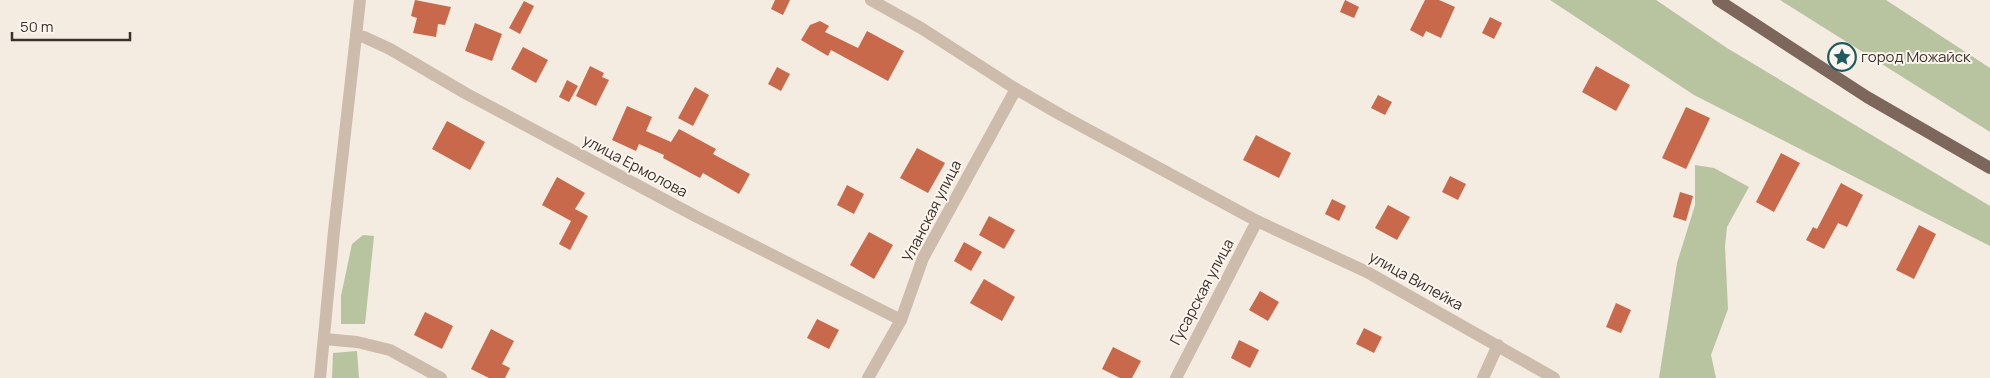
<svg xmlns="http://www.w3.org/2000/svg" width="1990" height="378" font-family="Manrope,sans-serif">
  <rect width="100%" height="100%" fill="#f4ebe1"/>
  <g fill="#b8c4a0">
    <polygon points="1550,0 1656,0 1727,48 1990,206 1990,246 1694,95"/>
    <polygon points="1780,0 1886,0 1990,68 1990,132"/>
    <polygon points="1695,165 1714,168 1749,187 1727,227 1725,246 1728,309 1711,355 1716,378 1659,378 1677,263 1695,205"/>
    <polygon points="363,235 374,236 365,324 341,324 341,296 352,244"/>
    <polygon points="357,351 359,378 332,378 333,353"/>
  </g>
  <g fill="#c8694b">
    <polygon points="415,0 451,7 445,25 438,24 436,37 413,33 417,18 411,16"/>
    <polygon points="775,0 790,0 783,15 771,9"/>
    <polygon points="1345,0 1359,7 1354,18 1340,12"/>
    <polygon points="1425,0 1439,0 1455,7 1441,38 1426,31 1423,37 1410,30"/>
    <polygon points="524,1 534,6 520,34 509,28"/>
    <polygon points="1490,17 1502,23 1494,39 1482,33"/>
    <polygon points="820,21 829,26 825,32 858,48 867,31 904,51 888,81 831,50 828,56 801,40 810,25"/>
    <polygon points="475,23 502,34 492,61 465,51"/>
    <polygon points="523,47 548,60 536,83 511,69"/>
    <polygon points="590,66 604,73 602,77 609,80 596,106 576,96"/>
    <polygon points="1596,66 1630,85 1616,111 1582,92"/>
    <polygon points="777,67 790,74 781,91 768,84"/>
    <polygon points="567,80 578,86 569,102 559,97"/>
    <polygon points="695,87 709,95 693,126 678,118"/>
    <polygon points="1378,95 1392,102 1385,115 1371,108"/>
    <polygon points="627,106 652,117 646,131 671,142 679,129 716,149 713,154 750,174 739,194 703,173 700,178 663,158 664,155 639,144 636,151 612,140"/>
    <polygon points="1686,107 1710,118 1686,169 1662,158"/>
    <polygon points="447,121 485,142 470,170 432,149"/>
    <polygon points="1256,135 1291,153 1279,178 1243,160"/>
    <polygon points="917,148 945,163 928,193 900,178"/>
    <polygon points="1781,153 1800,163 1774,212 1756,202"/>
    <polygon points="1450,176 1466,184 1458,200 1442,192"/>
    <polygon points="557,177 585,193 575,209 588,216 570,250 559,244 571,221 542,205"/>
    <polygon points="1841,183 1863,195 1847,227 1838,223 1824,249 1806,240 1813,227 1817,229"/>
    <polygon points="847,185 864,194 854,214 837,205"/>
    <polygon points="1680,192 1693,196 1686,221 1673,217"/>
    <polygon points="1332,199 1346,206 1339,221 1325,214"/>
    <polygon points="1388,205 1410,217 1397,240 1375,228"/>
    <polygon points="989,216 1015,230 1004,249 979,235"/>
    <polygon points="1919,225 1936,234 1914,279 1896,270"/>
    <polygon points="869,232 893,245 874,279 850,265"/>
    <polygon points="964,242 982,252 971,271 954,261"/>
    <polygon points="984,279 1015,297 1002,321 970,303"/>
    <polygon points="1260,291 1279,302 1268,321 1249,310"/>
    <polygon points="1616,303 1631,310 1621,333 1606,327"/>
    <polygon points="425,312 453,326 442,349 414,335"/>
    <polygon points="817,319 839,330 829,349 807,338"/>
    <polygon points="1364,328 1382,337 1374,353 1356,344"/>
    <polygon points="491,329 514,341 502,364 510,368 505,378 489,378 471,369"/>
    <polygon points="1239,340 1259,350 1250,368 1231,358"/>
    <polygon points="1113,347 1141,361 1132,378 1120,378 1102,369"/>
  </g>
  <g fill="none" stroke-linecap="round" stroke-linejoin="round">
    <g stroke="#cdbbac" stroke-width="12">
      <polyline points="871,0 921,28 1016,89 1061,115 1257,221 1367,272 1554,378"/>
      <polyline points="356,36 364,37 390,49 465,93 697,217 901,320"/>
      <polyline points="324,339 357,342 390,350 441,378"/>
      <polyline points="320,378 334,231 360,0"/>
      <polyline points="868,378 901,320 923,258 1016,89"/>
      <polyline points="1176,378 1257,221"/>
      <polyline points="1483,378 1498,345"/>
    </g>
    <polyline stroke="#7d675c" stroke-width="12" points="1718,0 1867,97 1990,168"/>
  </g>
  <defs>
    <symbol id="sight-ring" viewBox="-11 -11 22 22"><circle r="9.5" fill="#fbf5ee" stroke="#1f5a5e" stroke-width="1.5"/><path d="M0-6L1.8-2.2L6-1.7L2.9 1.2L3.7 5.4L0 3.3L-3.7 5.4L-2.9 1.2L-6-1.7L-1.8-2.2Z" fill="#1f5a5e"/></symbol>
  </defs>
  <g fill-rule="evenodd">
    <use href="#sight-ring" x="1826" y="41" width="32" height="32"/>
  </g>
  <g text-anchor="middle" stroke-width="4" stroke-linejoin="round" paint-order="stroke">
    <g font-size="15" fill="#3b302b" stroke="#fbf5ee" text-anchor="start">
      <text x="1861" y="62">город Можайск</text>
    </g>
    <g font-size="15" fill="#3b302b" stroke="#fbf5ee">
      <text transform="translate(635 166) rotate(28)" y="5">улица Ермолова</text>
      <text transform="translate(932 211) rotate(-63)" y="5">Уланская улица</text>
      <text transform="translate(1416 281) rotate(29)" y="5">улица Вилейка</text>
      <text transform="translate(1202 292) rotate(-62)" y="5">Гусарская улица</text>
    </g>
  </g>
  <path d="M12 32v8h118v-8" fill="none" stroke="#3b302b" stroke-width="2.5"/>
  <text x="20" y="32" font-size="15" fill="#3b302b" stroke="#fbf5ee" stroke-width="4" paint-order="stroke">50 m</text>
</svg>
